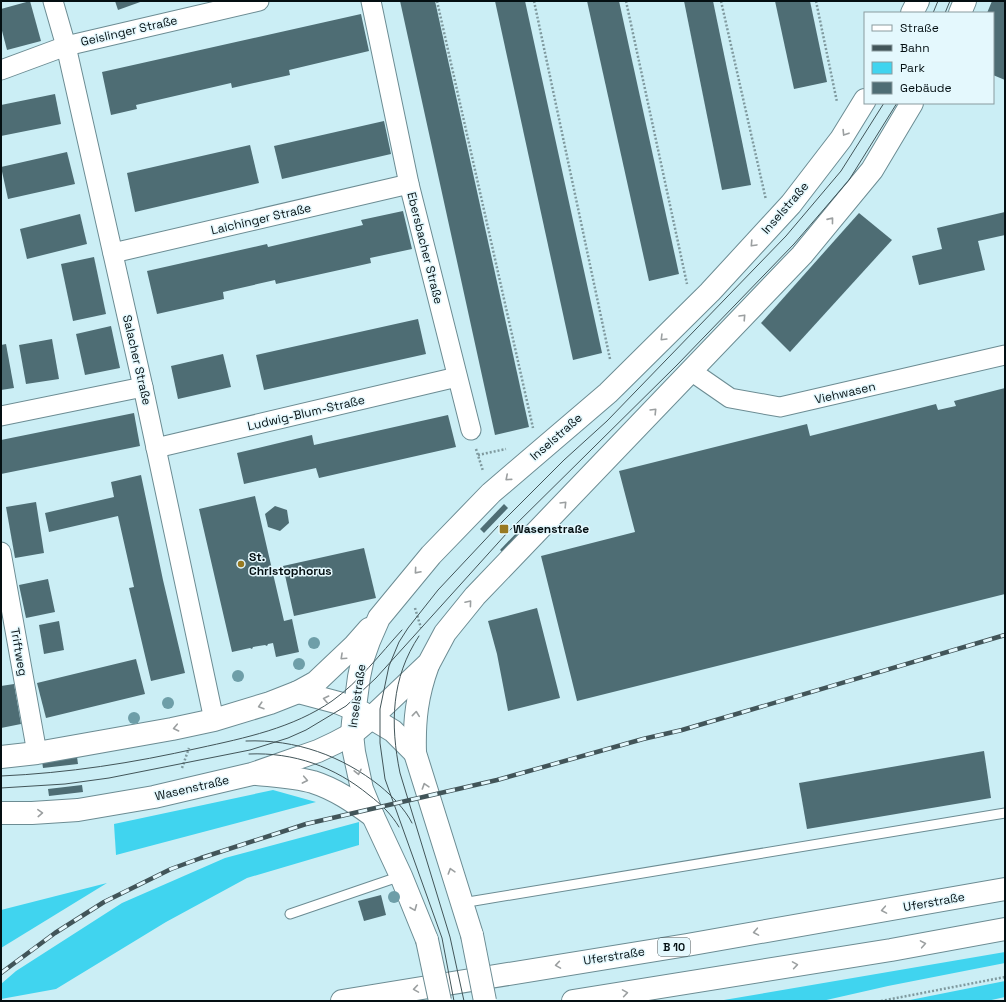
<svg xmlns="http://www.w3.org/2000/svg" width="1006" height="1002" font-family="'Space Grotesk',sans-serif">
  <rect width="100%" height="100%" fill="#cbeef5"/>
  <g fill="#40d4ef">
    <polygon points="273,790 316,802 116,855 114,824"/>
    <polygon points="359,822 359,845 247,878 166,922 56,989 1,999 1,984 16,971 122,903 225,858"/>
    <polygon points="107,883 1,948 1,910"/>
    <polygon points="1005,952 1005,963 888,986 822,1001 718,1001"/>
    <polygon points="1005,981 1005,997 987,1001 905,1001"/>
  </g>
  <g fill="#4e6d74">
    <polygon points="30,1 41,41 7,50 1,27 1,9"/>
    <polygon points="115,1 143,1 118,10"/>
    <polygon points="400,1 435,1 529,427 495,435"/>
    <polygon points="495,1 525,1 602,353 573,360"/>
    <polygon points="587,1 619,1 679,274 649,281"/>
    <polygon points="684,1 713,1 751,185 722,190"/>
    <polygon points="775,1 810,1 827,82 794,89"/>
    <polygon points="992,1 1005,1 1005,80 993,75 993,13 987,13"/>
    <polygon points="361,14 369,51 289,70 290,75 232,88 231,83 136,105 137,109 111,115 102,72"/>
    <polygon points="55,94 61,124 1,136 1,105"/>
    <polygon points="384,121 391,154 282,179 274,146"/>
    <polygon points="250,145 259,183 135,212 127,173"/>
    <polygon points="67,152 75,184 8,199 1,167"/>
    <polygon points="403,211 412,249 370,258 371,263 276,284 275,280 223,292 224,299 157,314 147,271 267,244 268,247 363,225 361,220"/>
    <polygon points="1005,212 1005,235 978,241 985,270 919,285 912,256 942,249 937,228"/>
    <polygon points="859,213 892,240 790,352 761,323"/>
    <polygon points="80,214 87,244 27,259 20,229"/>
    <polygon points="94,257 106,314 73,321 61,264"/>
    <polygon points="418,319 426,354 264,390 256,355"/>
    <polygon points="111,326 120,368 85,375 76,334"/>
    <polygon points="52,339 59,379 26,384 19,345"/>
    <polygon points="6,344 14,388 1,390 1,345"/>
    <polygon points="223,354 231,387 178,399 171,366"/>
    <polygon points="1005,388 1005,594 577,701 541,556 635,532 619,471 807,424 810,436 936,404 938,410 956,406 954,401"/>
    <polygon points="134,413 140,446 1,474 1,440"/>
    <polygon points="448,415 456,447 319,478 316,468 244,484 237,453 312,435 314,445"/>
    <polygon points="141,475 163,580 185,673 151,681 129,588 134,587 118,516 49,532 45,513 114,497 111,482"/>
    <polygon points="255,496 284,621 292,619 299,652 276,657 273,643 268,644 267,646 265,645 253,647 252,649 250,648 232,652 199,509"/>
    <polygon points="36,502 44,553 15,558 6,507"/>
    <polygon points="504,504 508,508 484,533 480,529"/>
    <polygon points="275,506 287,510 289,523 280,531 268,527 265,514"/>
    <polygon points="524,525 529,529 505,554 500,550"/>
    <polygon points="364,548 376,598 294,616 283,566"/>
    <polygon points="48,579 55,612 26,618 19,585"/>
    <polygon points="537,608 560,698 508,711 497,654 488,621"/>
    <polygon points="59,621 64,650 44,654 39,625"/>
    <polygon points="136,659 145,694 46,718 37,683"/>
    <polygon points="14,684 21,724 1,728 1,686"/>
    <polygon points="984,751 991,798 807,829 799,783"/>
    <polygon points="77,757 78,764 43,768 42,761"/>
    <polygon points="82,785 83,792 49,796 48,789"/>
    <polygon points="381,895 386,915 364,921 358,901"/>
  </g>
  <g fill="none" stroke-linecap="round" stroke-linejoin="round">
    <defs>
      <g id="service">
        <polyline points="462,903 1005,813"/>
        <polyline points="290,914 401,876"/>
      </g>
      <g id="minor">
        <polyline points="53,1 66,46 143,387 214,720"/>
        <polyline points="371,1 409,184 471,430"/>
        <polyline points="1,70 66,46 259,1"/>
        <polyline points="113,253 409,184"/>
        <polyline points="691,371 730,398 780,407 1005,355"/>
        <polyline points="1,416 143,387"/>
        <polyline points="156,448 457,377"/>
        <polyline points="1,552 37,753"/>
      </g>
      <g id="tertiary">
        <polyline points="912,13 918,1"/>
        <polyline points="960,13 965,1"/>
        <path d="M428,665C417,695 414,720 415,753L472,935"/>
        <polyline points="298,692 339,703 363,713 393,731 415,753"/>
        <polyline points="1,757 37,753 172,729 214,720 270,703 298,692 316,682 354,646 369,629"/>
        <path d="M257,774C276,776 295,777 313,782C335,789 354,802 373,816"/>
        <polyline points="1,813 32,813 78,810 154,797 252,774 318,751 335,743 352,734 371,718 429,663 445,633 475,596 802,255 872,170 912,103"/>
        <polyline points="427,940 401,876 373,816 362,789 354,752 352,734 353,722 359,677 363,658 369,641 379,618 431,555 491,493 608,393 710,292 791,204 841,139 865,100"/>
      </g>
      <g id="trunk">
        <polyline points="342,1001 687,945 1005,889"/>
        <polyline points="573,1001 891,950 1005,929"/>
      </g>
    </defs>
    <use href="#service" stroke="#6c8c93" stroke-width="11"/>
    <use href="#minor" stroke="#6c8c93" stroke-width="21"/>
    <use href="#tertiary" stroke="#6c8c93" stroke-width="24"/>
    <use href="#trunk" stroke="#6c8c93" stroke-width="24"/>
    <g stroke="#7f999e" stroke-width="2.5" stroke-dasharray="2 2" stroke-linecap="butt">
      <polyline points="437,1 533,428"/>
      <polyline points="534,1 610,359"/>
      <polyline points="626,1 687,284"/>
      <polyline points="721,1 766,200"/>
      <polyline points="816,1 837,102"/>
      <polyline points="476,449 483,471"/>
      <polyline points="478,455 506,449"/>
      <polyline points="415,608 421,628"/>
      <polyline points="182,768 189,748"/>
      <polyline points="881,1001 1005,977"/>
    </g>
    <use href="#service" stroke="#fff" stroke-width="9"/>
    <use href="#minor" stroke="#fff" stroke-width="19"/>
    <use href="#tertiary" stroke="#fff" stroke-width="22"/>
    <use href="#trunk" stroke="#fff" stroke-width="22"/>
    <g stroke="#425559" stroke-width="1">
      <polyline points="933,13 938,1"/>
      <polyline points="945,13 950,1"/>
      <path d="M419,636C391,678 390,724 400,773L450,937L464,1001"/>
      <path d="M246,741C296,739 342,756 380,786C392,796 405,809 412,823"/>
      <path d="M249,754C294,752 335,767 369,795C381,804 392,815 399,827"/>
      <path d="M1,776C68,773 133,763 199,748C245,738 293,728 332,701C359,682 380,654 402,630"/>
      <polyline points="1,788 65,784 109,778 250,750 288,738 306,730 346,706 376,678 507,533 677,365 794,244 849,180 897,103"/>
      <polyline points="454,1001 442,938 385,779 380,743 380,709 389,666 399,642 408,628 438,590 498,526 564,460 607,421 786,236 841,171 884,103"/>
    </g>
    <defs>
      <polyline id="rail" points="1,973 55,933 104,902 171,869 201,858 306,824 497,780 643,739 682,730 1005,635"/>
    </defs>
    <use href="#rail" stroke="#425559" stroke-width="4.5"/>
    <use href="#rail" stroke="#e4f8fd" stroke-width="3" stroke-dasharray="9" stroke-linecap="butt"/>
    <defs>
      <g id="tertiary-bridge">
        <polyline points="472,935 485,1001"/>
        <polyline points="427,940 440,1001"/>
      </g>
    </defs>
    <use href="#tertiary-bridge" stroke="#6c8c93" stroke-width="24" stroke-linecap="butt"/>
    <use href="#tertiary-bridge" stroke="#fff" stroke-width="22"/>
  </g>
  <g fill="#6e9ea8">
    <circle cx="314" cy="643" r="6"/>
    <circle cx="299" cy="664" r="6"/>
    <circle cx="238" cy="676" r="6"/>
    <circle cx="168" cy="703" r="6"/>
    <circle cx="134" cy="718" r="6"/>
    <circle cx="394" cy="897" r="6"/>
  </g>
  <defs><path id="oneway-chevron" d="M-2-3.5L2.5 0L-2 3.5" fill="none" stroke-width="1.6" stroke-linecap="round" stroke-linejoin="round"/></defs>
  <g stroke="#9b9fa0">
    <use href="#oneway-chevron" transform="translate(845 133) rotate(122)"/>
    <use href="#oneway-chevron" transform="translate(831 220) rotate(-51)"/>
    <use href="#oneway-chevron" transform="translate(753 244) rotate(133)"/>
    <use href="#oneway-chevron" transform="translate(743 317) rotate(-47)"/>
    <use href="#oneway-chevron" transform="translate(663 338) rotate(135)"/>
    <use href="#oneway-chevron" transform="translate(654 411) rotate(-46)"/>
    <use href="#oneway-chevron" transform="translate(508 478) rotate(139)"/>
    <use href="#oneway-chevron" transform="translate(564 504) rotate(-46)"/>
    <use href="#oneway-chevron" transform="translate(417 571) rotate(131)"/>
    <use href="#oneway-chevron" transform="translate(469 603) rotate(-50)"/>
    <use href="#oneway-chevron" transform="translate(343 657) rotate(137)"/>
    <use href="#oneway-chevron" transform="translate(326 699) rotate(-168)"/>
    <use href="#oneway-chevron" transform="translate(261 706) rotate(163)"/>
    <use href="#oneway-chevron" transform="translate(416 714) rotate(-84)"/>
    <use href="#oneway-chevron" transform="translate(176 728) rotate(168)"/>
    <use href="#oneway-chevron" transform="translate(358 772) rotate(78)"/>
    <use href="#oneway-chevron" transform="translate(305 780) rotate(11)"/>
    <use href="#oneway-chevron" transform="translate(425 786) rotate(-108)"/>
    <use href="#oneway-chevron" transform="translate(40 813) rotate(-3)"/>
    <use href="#oneway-chevron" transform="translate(451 871) rotate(-107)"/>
    <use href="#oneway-chevron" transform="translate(414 908) rotate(68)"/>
    <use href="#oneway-chevron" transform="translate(884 910) rotate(170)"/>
    <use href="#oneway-chevron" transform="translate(756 932) rotate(170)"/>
    <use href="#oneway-chevron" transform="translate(923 944) rotate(-10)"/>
    <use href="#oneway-chevron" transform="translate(558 965) rotate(171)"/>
    <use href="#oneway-chevron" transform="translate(795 965) rotate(-9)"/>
    <use href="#oneway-chevron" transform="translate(416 989) rotate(171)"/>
    <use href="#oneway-chevron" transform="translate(625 993) rotate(-9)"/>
  </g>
  <g fill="#987a22" stroke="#e4f8fd" stroke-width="1.5">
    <rect x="499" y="524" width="10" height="10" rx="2"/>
    <circle cx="241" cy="564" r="4"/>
  </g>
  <g text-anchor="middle" stroke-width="3" stroke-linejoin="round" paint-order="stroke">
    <rect fill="#e4f8fd" stroke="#475558" stroke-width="1" x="658" y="938" width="32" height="18" rx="3"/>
    <g font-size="11" font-weight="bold" fill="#040f12">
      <text x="674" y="951">B 10</text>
    </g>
    <g font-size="12" fill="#040f12" stroke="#e4f8fd">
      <text transform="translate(129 31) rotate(-13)" y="4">Geislinger Straße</text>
      <text transform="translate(785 208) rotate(-49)" y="4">Inselstraße</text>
      <text transform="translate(261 219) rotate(-13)" y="4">Laichinger Straße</text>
      <text transform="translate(425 248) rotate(76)" y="4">Ebersbacher Straße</text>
      <text transform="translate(137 360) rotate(77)" y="4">Salacher Straße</text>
      <text transform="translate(845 393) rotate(-13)" y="4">Viehwasen</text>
      <text transform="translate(306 413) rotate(-13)" y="4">Ludwig-Blum-Straße</text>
      <text transform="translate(556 437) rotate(-41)" y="4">Inselstraße</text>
      <text transform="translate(19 652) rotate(80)" y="4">Triftweg</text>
      <text transform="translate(357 696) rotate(-82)" y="4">Inselstraße</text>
      <text transform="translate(192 788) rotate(-13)" y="4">Wasenstraße</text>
      <text transform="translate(934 902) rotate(-10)" y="4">Uferstraße</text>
      <text transform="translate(614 956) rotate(-9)" y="4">Uferstraße</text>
    </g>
    <g font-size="12" font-weight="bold" fill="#040f12" stroke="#e4f8fd" text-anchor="start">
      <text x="513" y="533">Wasenstraße</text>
      <text x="249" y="561">St.<tspan x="249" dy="14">Christophorus</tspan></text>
    </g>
  </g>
  <rect width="1006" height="1002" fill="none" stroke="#040f12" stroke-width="4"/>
  <rect x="864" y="12" width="130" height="92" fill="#e4f8fd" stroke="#8a9b9f"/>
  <rect x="872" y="25" width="20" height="6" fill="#ffffff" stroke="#8a9b9f"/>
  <text x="900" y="32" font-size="12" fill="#040f12">Straße</text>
  <rect x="872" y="45" width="20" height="6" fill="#425559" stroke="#8a9b9f"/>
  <text x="900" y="52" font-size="12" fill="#040f12">Bahn</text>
  <rect x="872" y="62" width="20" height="12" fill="#40d4ef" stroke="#8a9b9f"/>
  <text x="900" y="72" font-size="12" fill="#040f12">Park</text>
  <rect x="872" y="82" width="20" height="12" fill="#4e6d74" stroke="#8a9b9f"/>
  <text x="900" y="92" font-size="12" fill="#040f12">Gebäude</text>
</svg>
